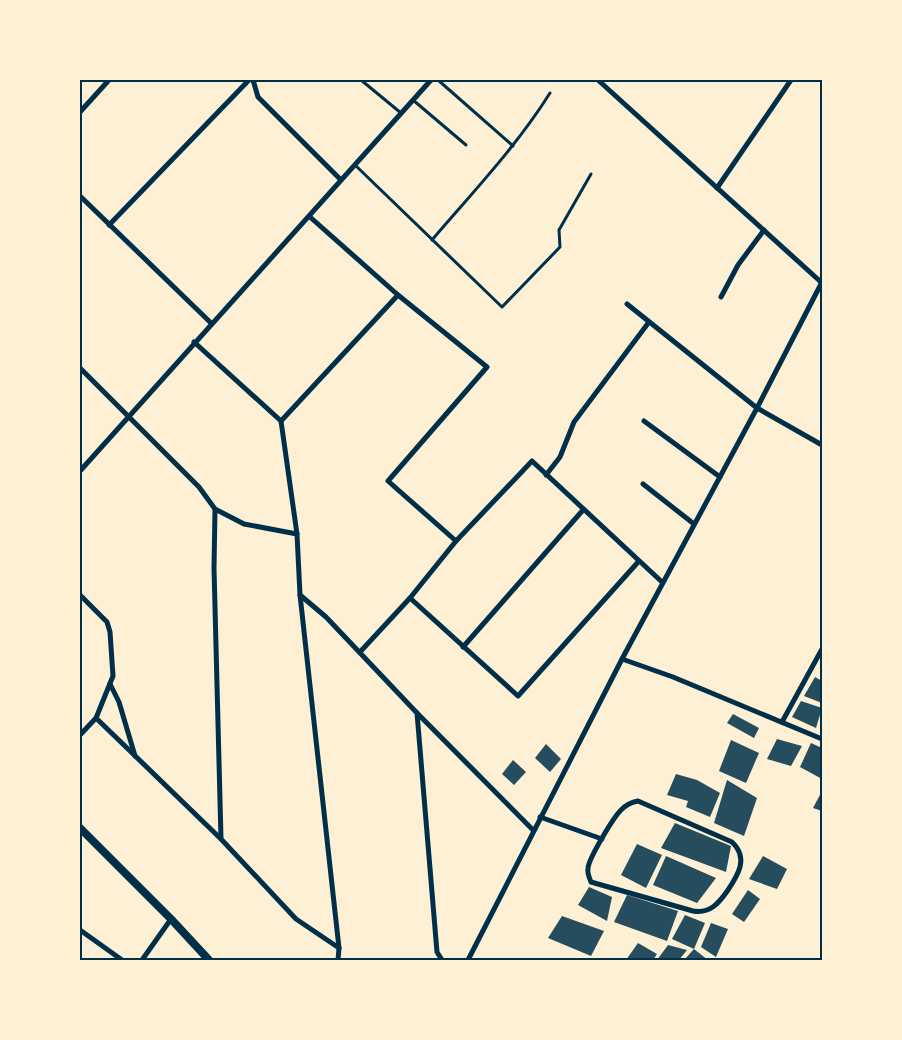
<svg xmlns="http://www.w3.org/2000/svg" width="902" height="1040" font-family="Karla,sans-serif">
  <rect width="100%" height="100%" fill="#fdf0d5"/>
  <g fill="#264d5e">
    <polygon points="815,677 822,681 822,703 804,696"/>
    <polygon points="801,701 822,708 816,728 792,717"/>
    <polygon points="733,714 759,728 754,738 727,723"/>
    <polygon points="777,739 802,746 791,766 767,759"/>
    <polygon points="731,740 759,753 746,783 719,771"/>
    <polygon points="811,743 822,748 822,779 800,767"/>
    <polygon points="546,744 561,759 550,772 535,758"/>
    <polygon points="513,760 526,772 514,785 502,774"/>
    <polygon points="676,774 697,780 720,793 710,817 686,807 688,801 667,795"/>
    <polygon points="727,780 757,798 744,836 714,823"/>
    <polygon points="822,791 822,811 813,808"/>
    <polygon points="675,823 731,846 726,872 661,848"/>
    <polygon points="637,844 662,855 646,888 621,875"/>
    <polygon points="666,856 716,878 697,903 653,885"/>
    <polygon points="763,856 787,869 777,889 749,879"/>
    <polygon points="589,887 612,897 607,921 578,905"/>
    <polygon points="748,890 760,899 744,922 732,914"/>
    <polygon points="627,895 678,911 667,941 614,922"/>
    <polygon points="685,915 705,923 694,949 672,939"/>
    <polygon points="562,916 604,931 591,956 548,938"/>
    <polygon points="711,923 728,929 716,957 701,947"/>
    <polygon points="638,943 657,954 653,960 626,960"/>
    <polygon points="668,945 687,950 679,960 657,960"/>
    <polygon points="694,949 708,960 684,960"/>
  </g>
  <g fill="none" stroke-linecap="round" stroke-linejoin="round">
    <g stroke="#003049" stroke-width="3">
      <polyline points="361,80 401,113"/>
      <polyline points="438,80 513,146"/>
      <polyline points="413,100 466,145"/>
      <polyline points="355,165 502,307 560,247 559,230 591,174"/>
      <path d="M432,240C473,192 516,147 550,93"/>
    </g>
    <g stroke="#003049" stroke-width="5">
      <polyline points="253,80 258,97 341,180"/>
      <polyline points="598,80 822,283"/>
      <polyline points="80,112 109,80"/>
      <polyline points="717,188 791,80"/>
      <polyline points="80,196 211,323"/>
      <polyline points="310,217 398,295 487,367 388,481 456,541"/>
      <polyline points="109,225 249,80"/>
      <polyline points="721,297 738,265 764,230"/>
      <polyline points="627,304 757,408 822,445"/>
      <polyline points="194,342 281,421 297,534 300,595 339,948 338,960"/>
      <polyline points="80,368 199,487 215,509 244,524 297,534"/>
      <polyline points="281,421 398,295"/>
      <polyline points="644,421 720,477"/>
      <polyline points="80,471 431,80"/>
      <polyline points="546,475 560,457 574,422 649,322"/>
      <polyline points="643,484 694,524"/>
      <polyline points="215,509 214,568 221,839"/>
      <polyline points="80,595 107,622 110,632 113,676 96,718 80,735"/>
      <polyline points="300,595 326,617 417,713 533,830"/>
      <polyline points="410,598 518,696 639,561"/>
      <polyline points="463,647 583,510"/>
      <polyline points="360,652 410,598 456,541 532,461 662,582"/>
      <polyline points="622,659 673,677 822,739"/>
      <polyline points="110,684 119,702 135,756"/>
      <polyline points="417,713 437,952 442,960"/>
      <polyline points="96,718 221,839 296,919 339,948"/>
      <polyline points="782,722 822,649"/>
      <path d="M638,801L732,842C749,858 738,875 728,890C719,903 710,914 693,911L591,882C589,877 587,873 588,868C589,858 613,818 621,810C626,805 632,802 638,801Z"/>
      <polyline points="540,817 602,839"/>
      <polyline points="80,930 122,960"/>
      <polyline points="142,960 171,919"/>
      <polyline points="468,960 622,659 757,408 822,282"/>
    </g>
    <polyline stroke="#003049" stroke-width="8" points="80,828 171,919 209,960"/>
  </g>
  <rect width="902" height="1040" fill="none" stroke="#fdf0d5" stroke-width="162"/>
  <rect x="81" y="81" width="740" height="878" fill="none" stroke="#003049" stroke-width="2"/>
</svg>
